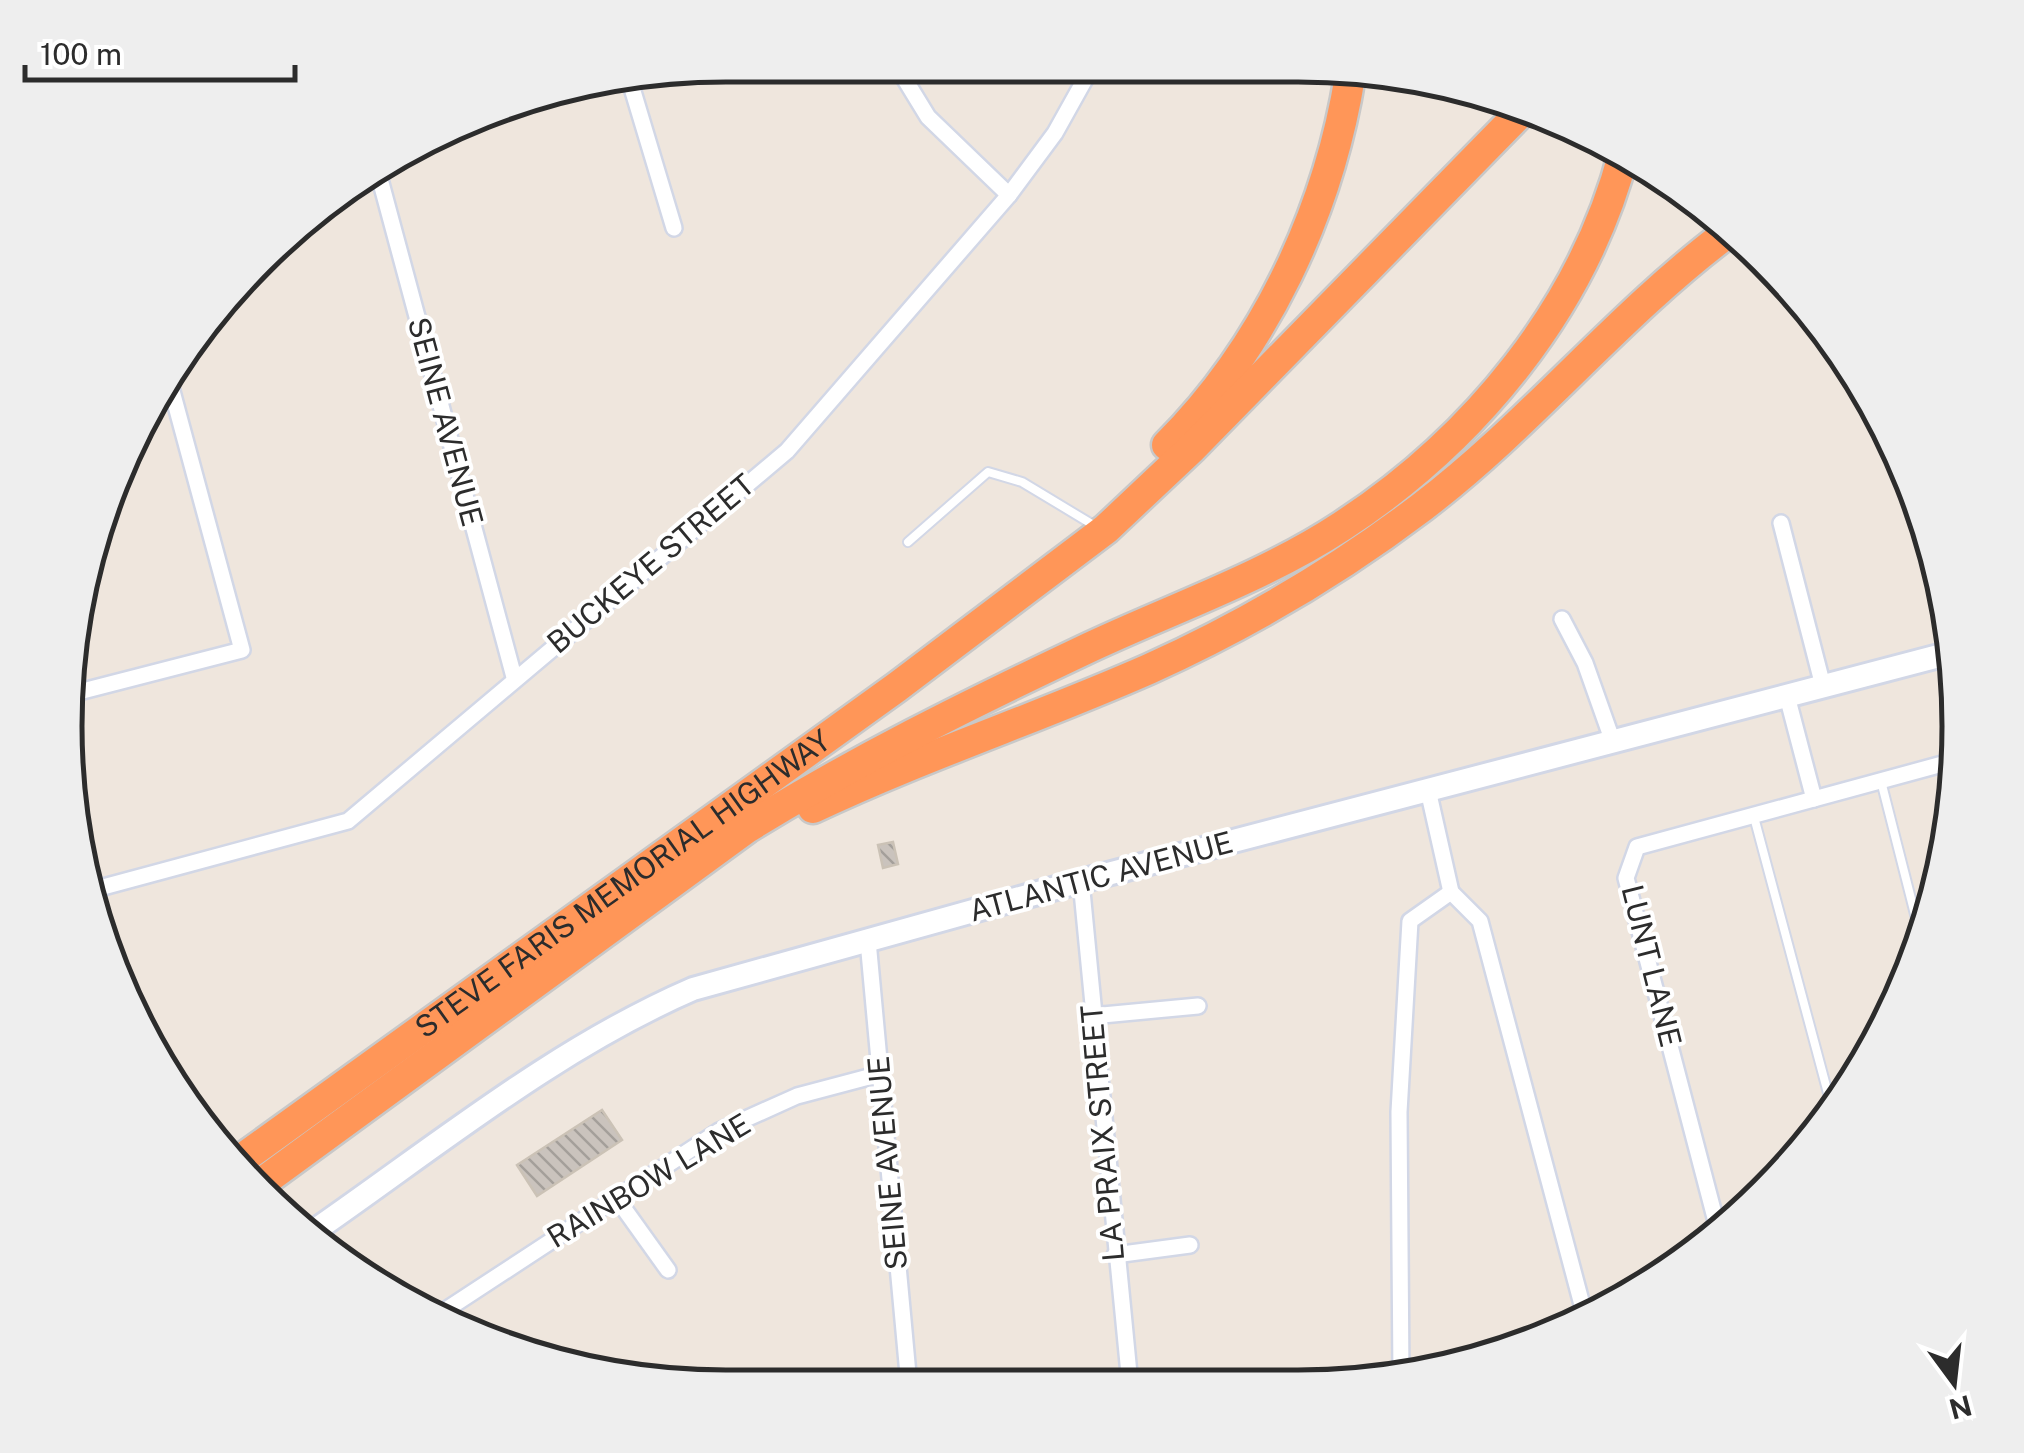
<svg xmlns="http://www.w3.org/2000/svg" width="2024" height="1453" font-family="'Public Sans',sans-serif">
  <defs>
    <pattern id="building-back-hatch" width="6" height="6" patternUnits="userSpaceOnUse" patternTransform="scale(2.5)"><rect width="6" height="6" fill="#cac3bd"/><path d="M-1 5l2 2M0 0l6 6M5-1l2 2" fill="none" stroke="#a49f9a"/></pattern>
  </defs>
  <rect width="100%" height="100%" fill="#efe6dd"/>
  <g fill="url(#building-back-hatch)" stroke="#cbc2b6" stroke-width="2.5">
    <polygon points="893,842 898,864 883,868 878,845"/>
    <polygon points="602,1110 622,1140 537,1196 517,1165"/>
  </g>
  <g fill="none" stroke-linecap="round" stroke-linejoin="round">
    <defs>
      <g id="lane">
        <polyline points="908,542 988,472 1022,482 1095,526"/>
        <polyline points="1881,781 1921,938"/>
        <polyline points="1754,817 1833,1112"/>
      </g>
      <g id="street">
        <polyline points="898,68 928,117 1009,195"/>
        <polyline points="629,78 674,228"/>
        <polyline points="377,168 514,677"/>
        <polyline points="1781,523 1823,686"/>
        <polyline points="1562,619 1585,663 1613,742"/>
        <polyline points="71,694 242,650 169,380"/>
        <polyline points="1787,696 1814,799"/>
        <polyline points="1428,790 1451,892"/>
        <polyline points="1081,881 1130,1384"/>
        <polyline points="92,890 348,821 787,451 1009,195 1055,133 1089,72"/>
        <polyline points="868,941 909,1385"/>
        <polyline points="1092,1016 1198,1006"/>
        <polyline points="615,1196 668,1270"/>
        <polyline points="1719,1233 1626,878 1637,847 1957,760"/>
        <polyline points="1115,1255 1190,1245"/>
        <polyline points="432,1319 719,1131 797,1096 880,1074"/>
        <polyline points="1401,1378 1399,1112 1410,921 1451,892 1480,921 1585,1316"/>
      </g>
      <path id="secondary" d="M307,1236C432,1150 554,1049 693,989L1081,881L1954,652"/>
      <g id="highway">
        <path d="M1167,445C1265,347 1328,213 1350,76"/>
        <path d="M813,808C923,756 1038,718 1149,669C1244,626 1339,570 1422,507C1531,424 1617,316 1726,234"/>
        <path id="s1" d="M232,1166L897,687L1106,529L1192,448L1520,113"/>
        <path d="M256,1187L747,828C855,761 968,705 1082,651C1168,610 1263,578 1342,526C1474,440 1584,307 1624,152"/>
      </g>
    </defs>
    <use href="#lane" stroke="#d2d7e6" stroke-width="12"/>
    <use href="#street" stroke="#d2d7e6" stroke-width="20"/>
    <use href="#secondary" stroke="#d2d7e6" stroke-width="28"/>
    <use href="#highway" stroke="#c8c8c8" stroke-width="35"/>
    <use href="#lane" stroke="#fff" stroke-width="8"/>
    <use href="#street" stroke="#fff" stroke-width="15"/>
    <use href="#secondary" stroke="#fff" stroke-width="22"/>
    <use href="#highway" stroke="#ff9658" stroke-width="30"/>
  </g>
  <g text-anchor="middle" stroke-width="8" stroke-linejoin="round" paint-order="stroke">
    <g font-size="30" fill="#2c2c2c" stroke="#fff">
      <text transform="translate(445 422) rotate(75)" y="10">SEINE AVENUE</text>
      <text transform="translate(651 564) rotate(-40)" y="10">BUCKEYE STREET</text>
      <text transform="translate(1101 877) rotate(-15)" y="10">ATLANTIC AVENUE</text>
      <text dy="10" stroke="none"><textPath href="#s1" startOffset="482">STEVE FARIS MEMORIAL HIGHWAY</textPath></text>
      <text transform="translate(1651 966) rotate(76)" y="10">LUNT LANE</text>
      <text transform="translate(1103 1133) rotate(-95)" y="10">LA PRAIX STREET</text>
      <text transform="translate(888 1163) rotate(-95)" y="10">SEINE AVENUE</text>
      <text transform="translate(649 1181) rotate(-31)" y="10">RAINBOW LANE</text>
    </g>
  </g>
  <path d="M0 0H2024V1453H0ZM726 82H1298A644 644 0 0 1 1942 726V726A644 644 0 0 1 1298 1370H726A644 644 0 0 1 82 726V726A644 644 0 0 1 726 82Z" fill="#eee" fill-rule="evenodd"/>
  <path fill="none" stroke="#2c2c2c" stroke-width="5" d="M726 82H1298A644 644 0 0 1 1942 726V726A644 644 0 0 1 1298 1370H726A644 644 0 0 1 82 726V726A644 644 0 0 1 726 82Z"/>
  <g transform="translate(1954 1383) rotate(165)" stroke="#ffffff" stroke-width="8" paint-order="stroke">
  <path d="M0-8L18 38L0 25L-18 38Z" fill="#2c2c2c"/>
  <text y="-15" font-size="28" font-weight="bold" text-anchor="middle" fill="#2c2c2c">N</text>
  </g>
  <path d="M25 65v15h270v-15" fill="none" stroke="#2c2c2c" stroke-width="5"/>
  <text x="40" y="65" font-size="30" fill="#2c2c2c" stroke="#ffffff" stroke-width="8" paint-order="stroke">100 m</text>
</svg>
